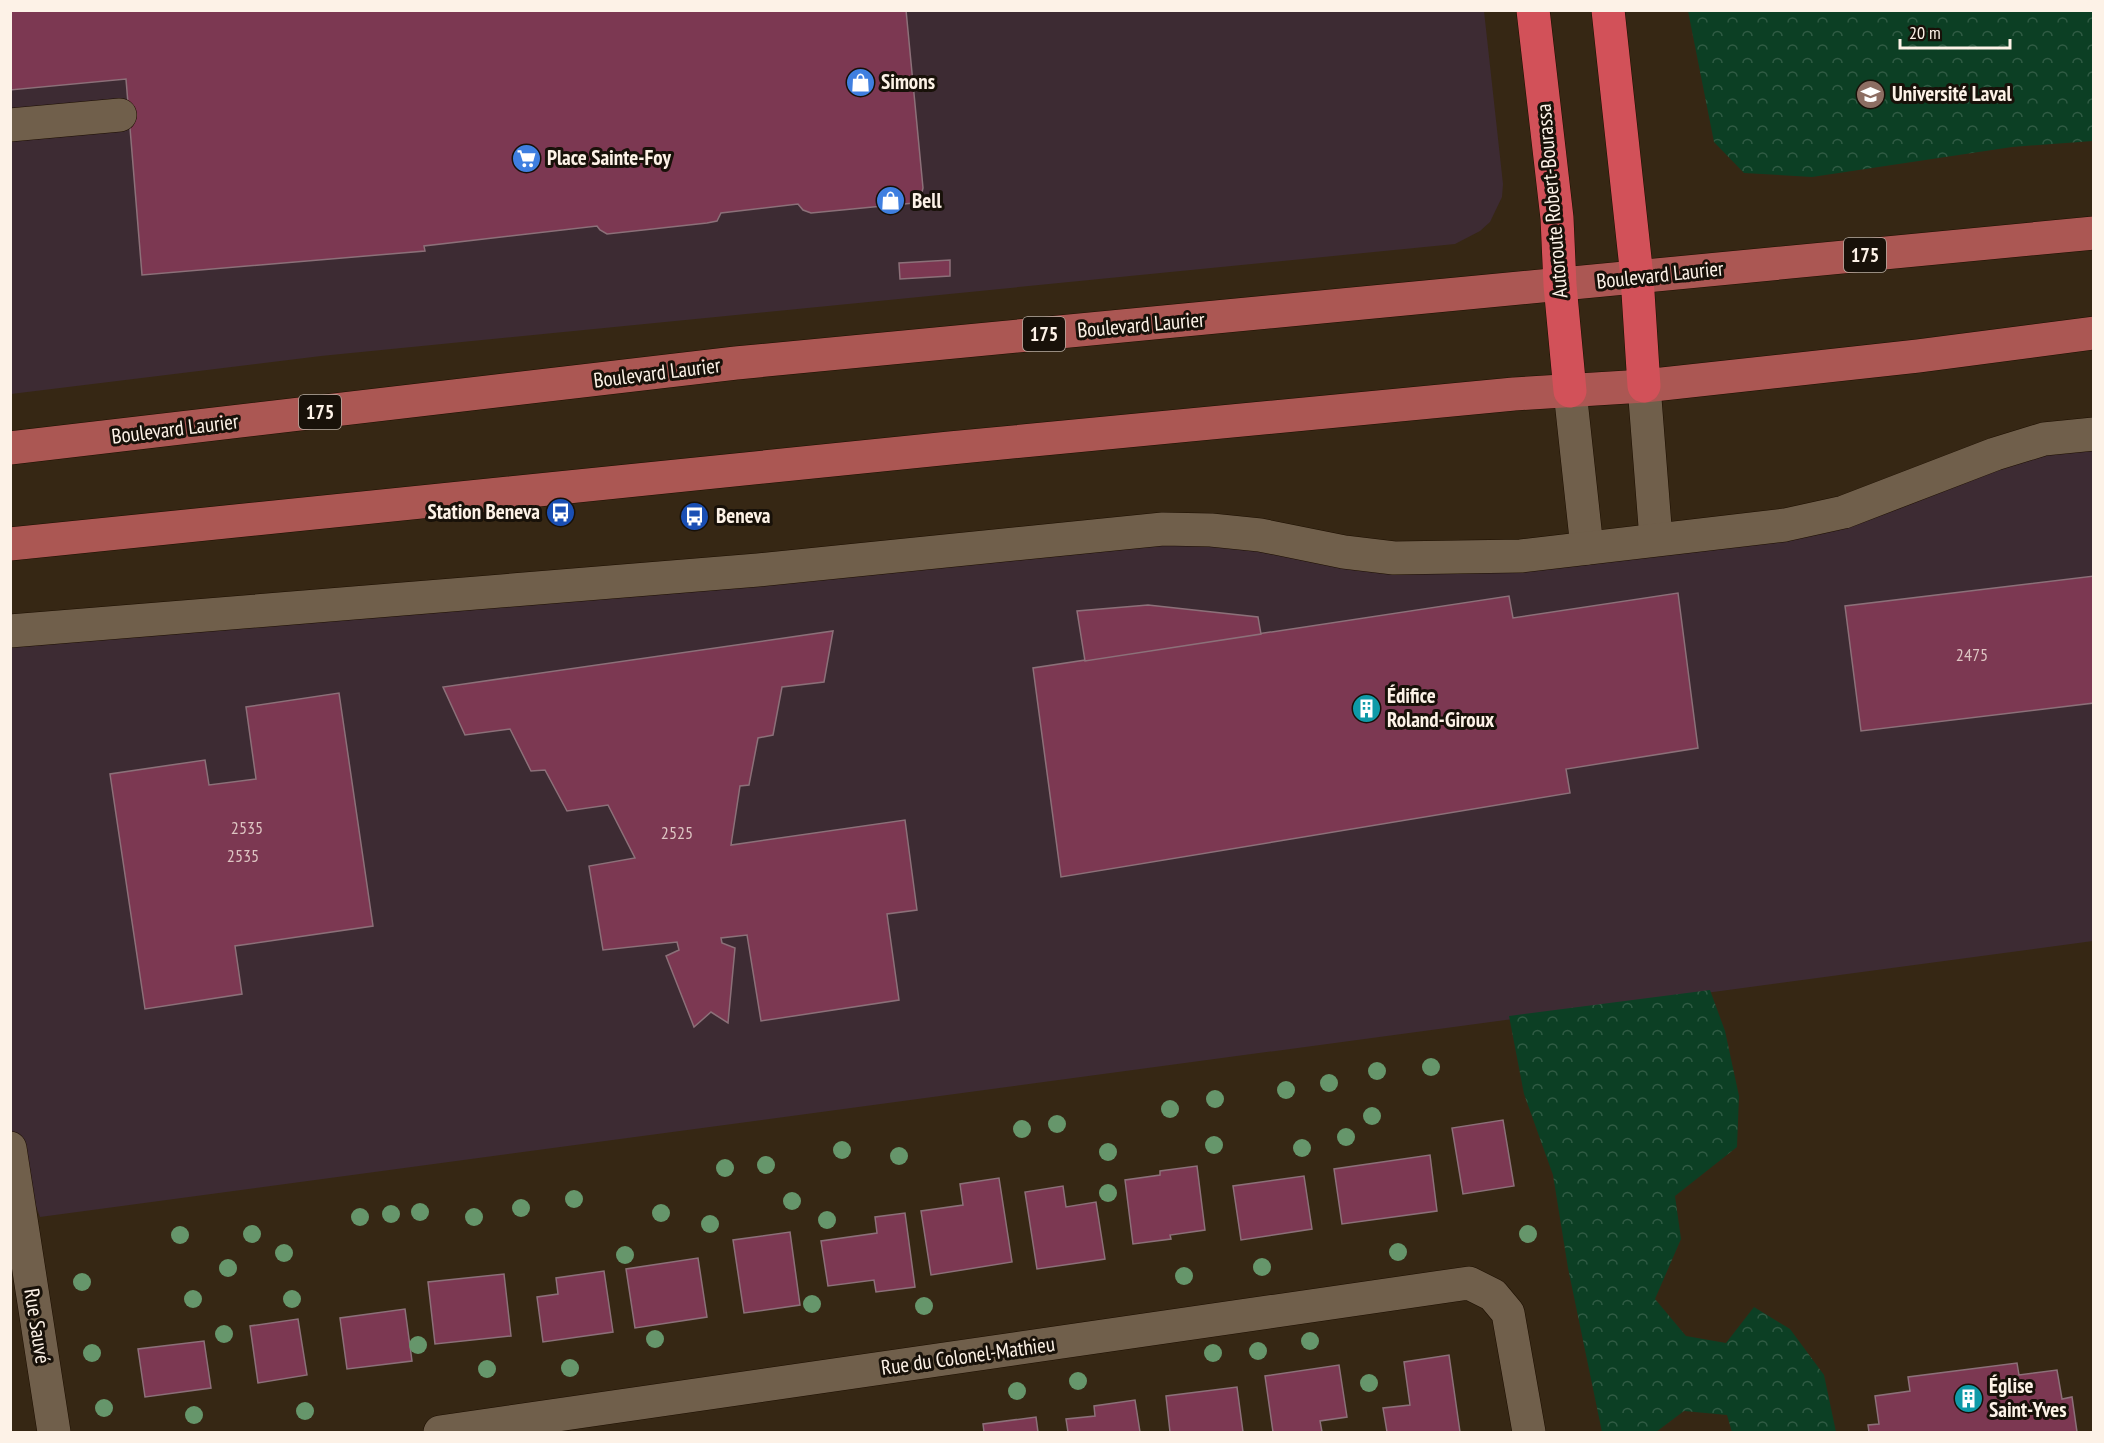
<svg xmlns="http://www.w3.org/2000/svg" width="2104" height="1443" font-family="'PT Sans Narrow',sans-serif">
  <defs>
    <pattern id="forest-crowns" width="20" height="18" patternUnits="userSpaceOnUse" patternTransform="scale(1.5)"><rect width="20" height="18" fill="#0c3f24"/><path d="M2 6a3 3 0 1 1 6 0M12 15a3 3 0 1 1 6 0" fill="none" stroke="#305b44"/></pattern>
  </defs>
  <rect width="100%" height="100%" fill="#362714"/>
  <g fill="#3d2b33">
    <polygon points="10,11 1484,11 1503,184 1502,197 1490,222 1480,231 1455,244 321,356 11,394"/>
    <polygon points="2093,434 2093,941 40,1217 11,1142 11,631 1109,534 1344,552 1691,536"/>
  </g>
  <g fill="url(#forest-crowns)">
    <polygon points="1688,11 2093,11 2093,141 2012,147 1812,177 1744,173 1714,142"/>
    <polygon points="1710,990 1725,1031 1739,1096 1737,1147 1675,1196 1681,1239 1655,1299 1686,1336 1726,1343 1754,1307 1790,1329 1824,1375 1836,1432 1732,1432 1727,1415 1684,1411 1656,1432 1602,1432 1568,1268 1553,1175 1524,1094 1509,1016"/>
  </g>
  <g fill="#7c3852" stroke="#8c7079" stroke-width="1.5">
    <polygon points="10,10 906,10 923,188 921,197 914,203 811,213 803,210 798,204 721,213 717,221 707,223 607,234 600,230 597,226 424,246 425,251 142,275 126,79 10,90"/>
    <polygon points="950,260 950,276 900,279 899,263"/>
    <polygon points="2094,576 2094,703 1861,731 1845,606"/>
    <polygon points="1678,593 1698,748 1566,769 1570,793 1061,877 1033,668 1509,596 1513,618"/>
    <polygon points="1148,605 1258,617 1261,634 1085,661 1077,611"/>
    <polygon points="833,631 824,682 782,687 773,735 758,738 749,785 740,786 731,845 905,820 917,910 887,914 899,1000 761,1021 747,935 721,938 722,943 735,948 728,1023 711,1012 694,1027 666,956 679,950 677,942 603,950 589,866 635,858 608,805 567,811 545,770 531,771 510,729 465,735 443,687"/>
    <polygon points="339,693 373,926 235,946 242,994 145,1009 110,774 205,760 209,785 256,779 246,707"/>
    <polygon points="1503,1120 1514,1186 1463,1194 1452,1128"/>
    <polygon points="1430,1155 1437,1211 1342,1224 1334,1169"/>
    <polygon points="1197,1166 1205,1230 1170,1235 1171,1239 1133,1244 1125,1180 1160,1175 1160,1171"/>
    <polygon points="1304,1176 1312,1229 1241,1240 1233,1186"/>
    <polygon points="999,1178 1012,1262 931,1275 921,1211 963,1205 960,1184"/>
    <polygon points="1063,1186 1066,1207 1096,1202 1105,1259 1037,1269 1025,1192"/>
    <polygon points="905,1213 915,1287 876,1292 874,1280 828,1286 821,1241 877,1233 875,1217"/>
    <polygon points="790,1232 800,1305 744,1313 733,1240"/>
    <polygon points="698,1258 707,1317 635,1328 626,1269"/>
    <polygon points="604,1271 613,1332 543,1342 537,1297 558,1294 556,1278"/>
    <polygon points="504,1274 511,1336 435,1344 428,1282"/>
    <polygon points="405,1309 412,1361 347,1369 340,1318"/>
    <polygon points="298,1319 307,1375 258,1383 250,1326"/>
    <polygon points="204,1341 211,1388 145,1397 138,1349"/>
    <polygon points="1449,1355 1460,1432 1387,1432 1383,1408 1410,1405 1404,1362"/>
    <polygon points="2017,1363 2019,1375 2057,1370 2062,1399 2072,1397 2077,1432 1869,1432 1868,1425 1879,1424 1875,1396 1910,1391 1908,1377"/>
    <polygon points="1339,1365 1347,1417 1320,1421 1322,1432 1273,1432 1265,1376"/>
    <polygon points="1237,1387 1243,1432 1170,1432 1166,1396"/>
    <polygon points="1135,1400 1140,1432 1068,1432 1066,1419 1095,1416 1094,1406"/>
    <polygon points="1036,1417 1038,1432 984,1432 983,1424"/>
  </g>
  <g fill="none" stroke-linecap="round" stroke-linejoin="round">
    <defs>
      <g id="minor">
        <polyline points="10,125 120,115"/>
        <polyline points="1644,386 1656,539"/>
        <polyline points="1570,391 1587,548"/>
        <polyline points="10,631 758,570 1163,529 1211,530 1260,535 1344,552 1394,558 1521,556 1785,525 1844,512 1995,454 2044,439 2094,434"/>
        <polyline points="10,1148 54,1432"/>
        <polyline points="440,1432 1469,1283 1493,1295 1508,1313 1529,1432"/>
      </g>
      <g id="major">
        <polyline points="10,448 736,363 2094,233"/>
        <polyline points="10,544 950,448 1514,394 1644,386 1918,356 2094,333"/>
      </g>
      <g id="highway">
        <polyline points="1533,10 1557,218 1560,285 1570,391"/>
        <polyline points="1608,10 1637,277 1644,386"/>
      </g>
    </defs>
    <use href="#minor" stroke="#1d0f01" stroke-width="34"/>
    <use href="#major" stroke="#1d0f01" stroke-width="34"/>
    <use href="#highway" stroke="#1d0f01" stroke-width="34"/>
    <use href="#minor" stroke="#705f4b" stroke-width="33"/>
    <use href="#major" stroke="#ab5753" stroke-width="33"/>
    <use href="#highway" stroke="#d25159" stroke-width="33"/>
  </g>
  <g fill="#66966b">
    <circle cx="1431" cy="1067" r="9"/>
    <circle cx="1377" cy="1071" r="9"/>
    <circle cx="1329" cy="1083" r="9"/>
    <circle cx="1286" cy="1090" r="9"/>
    <circle cx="1215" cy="1099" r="9"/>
    <circle cx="1170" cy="1109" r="9"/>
    <circle cx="1372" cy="1116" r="9"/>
    <circle cx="1057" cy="1124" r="9"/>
    <circle cx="1022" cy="1129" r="9"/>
    <circle cx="1346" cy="1137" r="9"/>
    <circle cx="1214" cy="1145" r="9"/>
    <circle cx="1302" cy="1148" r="9"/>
    <circle cx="842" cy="1150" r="9"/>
    <circle cx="1108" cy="1152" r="9"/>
    <circle cx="899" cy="1156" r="9"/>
    <circle cx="766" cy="1165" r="9"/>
    <circle cx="725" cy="1168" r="9"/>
    <circle cx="1108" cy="1193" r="9"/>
    <circle cx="574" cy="1199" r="9"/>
    <circle cx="792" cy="1201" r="9"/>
    <circle cx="521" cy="1208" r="9"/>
    <circle cx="420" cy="1212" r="9"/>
    <circle cx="661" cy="1213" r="9"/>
    <circle cx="391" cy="1214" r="9"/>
    <circle cx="360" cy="1217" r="9"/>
    <circle cx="474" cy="1217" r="9"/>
    <circle cx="827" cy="1220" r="9"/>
    <circle cx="710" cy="1224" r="9"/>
    <circle cx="252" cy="1234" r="9"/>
    <circle cx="1528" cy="1234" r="9"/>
    <circle cx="180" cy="1235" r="9"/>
    <circle cx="1398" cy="1252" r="9"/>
    <circle cx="284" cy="1253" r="9"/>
    <circle cx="625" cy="1255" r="9"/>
    <circle cx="1262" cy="1267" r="9"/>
    <circle cx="228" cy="1268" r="9"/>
    <circle cx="1184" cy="1276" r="9"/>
    <circle cx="82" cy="1282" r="9"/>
    <circle cx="193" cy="1299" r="9"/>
    <circle cx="292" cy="1299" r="9"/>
    <circle cx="812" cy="1304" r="9"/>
    <circle cx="924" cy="1306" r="9"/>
    <circle cx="224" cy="1334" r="9"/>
    <circle cx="655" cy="1339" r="9"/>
    <circle cx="1310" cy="1341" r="9"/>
    <circle cx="418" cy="1345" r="9"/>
    <circle cx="1258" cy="1351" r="9"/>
    <circle cx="92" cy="1353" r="9"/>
    <circle cx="1213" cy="1353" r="9"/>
    <circle cx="570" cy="1368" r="9"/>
    <circle cx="487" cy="1369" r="9"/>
    <circle cx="1078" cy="1381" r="9"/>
    <circle cx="1369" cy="1383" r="9"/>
    <circle cx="1017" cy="1391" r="9"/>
    <circle cx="104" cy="1408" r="9"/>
    <circle cx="305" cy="1411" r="9"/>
    <circle cx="194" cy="1415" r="9"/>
  </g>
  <defs>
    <symbol id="shop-disc" viewBox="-11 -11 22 22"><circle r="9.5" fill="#3f7fe0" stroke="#181109"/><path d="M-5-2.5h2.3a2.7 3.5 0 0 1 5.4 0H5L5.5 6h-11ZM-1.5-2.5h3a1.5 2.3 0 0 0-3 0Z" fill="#fff"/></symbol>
    <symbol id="university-disc" viewBox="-11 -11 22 22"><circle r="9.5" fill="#8d6e63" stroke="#181109"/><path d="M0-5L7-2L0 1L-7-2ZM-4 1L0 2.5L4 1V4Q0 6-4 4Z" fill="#fff"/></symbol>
    <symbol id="supermarket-disc" viewBox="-11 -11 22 22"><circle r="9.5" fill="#3f7fe0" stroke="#181109"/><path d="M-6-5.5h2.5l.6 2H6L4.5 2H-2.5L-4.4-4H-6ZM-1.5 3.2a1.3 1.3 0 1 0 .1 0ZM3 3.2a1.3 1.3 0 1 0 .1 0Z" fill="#fff"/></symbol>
    <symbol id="bus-disc" viewBox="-11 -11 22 22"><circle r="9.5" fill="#1a4fb4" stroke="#181109"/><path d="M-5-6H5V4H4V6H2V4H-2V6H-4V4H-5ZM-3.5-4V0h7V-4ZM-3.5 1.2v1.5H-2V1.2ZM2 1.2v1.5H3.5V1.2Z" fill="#fff"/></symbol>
    <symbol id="building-disc" viewBox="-11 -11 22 22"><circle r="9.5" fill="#0f9aa8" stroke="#181109"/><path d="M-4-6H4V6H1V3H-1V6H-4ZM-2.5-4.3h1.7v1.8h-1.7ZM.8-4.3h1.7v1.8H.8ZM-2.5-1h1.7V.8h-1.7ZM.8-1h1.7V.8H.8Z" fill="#fff"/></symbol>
  </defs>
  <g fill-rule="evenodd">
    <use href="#shop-disc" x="844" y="66" width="33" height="33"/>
    <use href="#university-disc" x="1854" y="78" width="33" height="33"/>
    <use href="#supermarket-disc" x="510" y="142" width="33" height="33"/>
    <use href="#shop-disc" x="874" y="184" width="33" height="33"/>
    <use href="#bus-disc" x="544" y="496" width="33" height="33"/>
    <use href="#bus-disc" x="678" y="500" width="33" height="33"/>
    <use href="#building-disc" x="1350" y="692" width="33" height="33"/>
    <use href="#building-disc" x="1952" y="1382" width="33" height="33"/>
  </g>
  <g text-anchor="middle" stroke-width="6" stroke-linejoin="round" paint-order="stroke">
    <g font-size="18" fill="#ddc4c2">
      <text x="1972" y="661">2475</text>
      <text x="247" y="834">2535</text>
      <text x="677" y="839">2525</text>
      <text x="243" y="862">2535</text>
    </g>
    <g fill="#181109" stroke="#b8aea4" stroke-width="1.5">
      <rect x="1844" y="238" width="42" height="34" rx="4.5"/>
      <rect x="1023" y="317" width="42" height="34" rx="4.5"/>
      <rect x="299" y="395" width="42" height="34" rx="4.5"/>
    </g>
    <g font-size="20" font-weight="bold" fill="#fdf2e7">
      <text x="1865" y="262">175</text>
      <text x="1044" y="341">175</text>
      <text x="320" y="419">175</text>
    </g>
    <g font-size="21" font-weight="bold" fill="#fdf2e7" stroke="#181109" text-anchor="start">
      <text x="881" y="89">Simons</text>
      <text x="1892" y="101">Université Laval</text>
      <text x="547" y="165">Place Sainte-Foy</text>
      <text x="912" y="208">Bell</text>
      <text x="540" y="519" text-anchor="end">Station Beneva</text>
      <text x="716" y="523">Beneva</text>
      <text x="1387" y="703">Édifice<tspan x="1387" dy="24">Roland-Giroux</tspan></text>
      <text x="1989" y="1393">Église<tspan x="1989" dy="24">Saint-Yves</tspan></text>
    </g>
    <g font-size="21" fill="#fdf2e7" stroke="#181109">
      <text transform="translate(1552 201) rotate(-95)" y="7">Autoroute Robert-Bourassa</text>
      <text transform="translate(1660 275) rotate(-6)" y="7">Boulevard Laurier</text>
      <text transform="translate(1141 325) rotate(-5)" y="7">Boulevard Laurier</text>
      <text transform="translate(657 373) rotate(-7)" y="7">Boulevard Laurier</text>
      <text transform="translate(175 429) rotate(-7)" y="7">Boulevard Laurier</text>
      <text transform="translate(37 1326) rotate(81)" y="7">Rue Sauvé</text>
      <text transform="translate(968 1356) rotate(-8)" y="7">Rue du Colonel-Mathieu</text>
    </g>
  </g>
  <rect width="2104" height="1443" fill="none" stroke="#fdf2e7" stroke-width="24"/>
  <path d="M1900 39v9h110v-9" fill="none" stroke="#fdf2e7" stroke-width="3"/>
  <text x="1909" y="39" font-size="18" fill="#fdf2e7" stroke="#181109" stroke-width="4.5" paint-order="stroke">20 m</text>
</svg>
